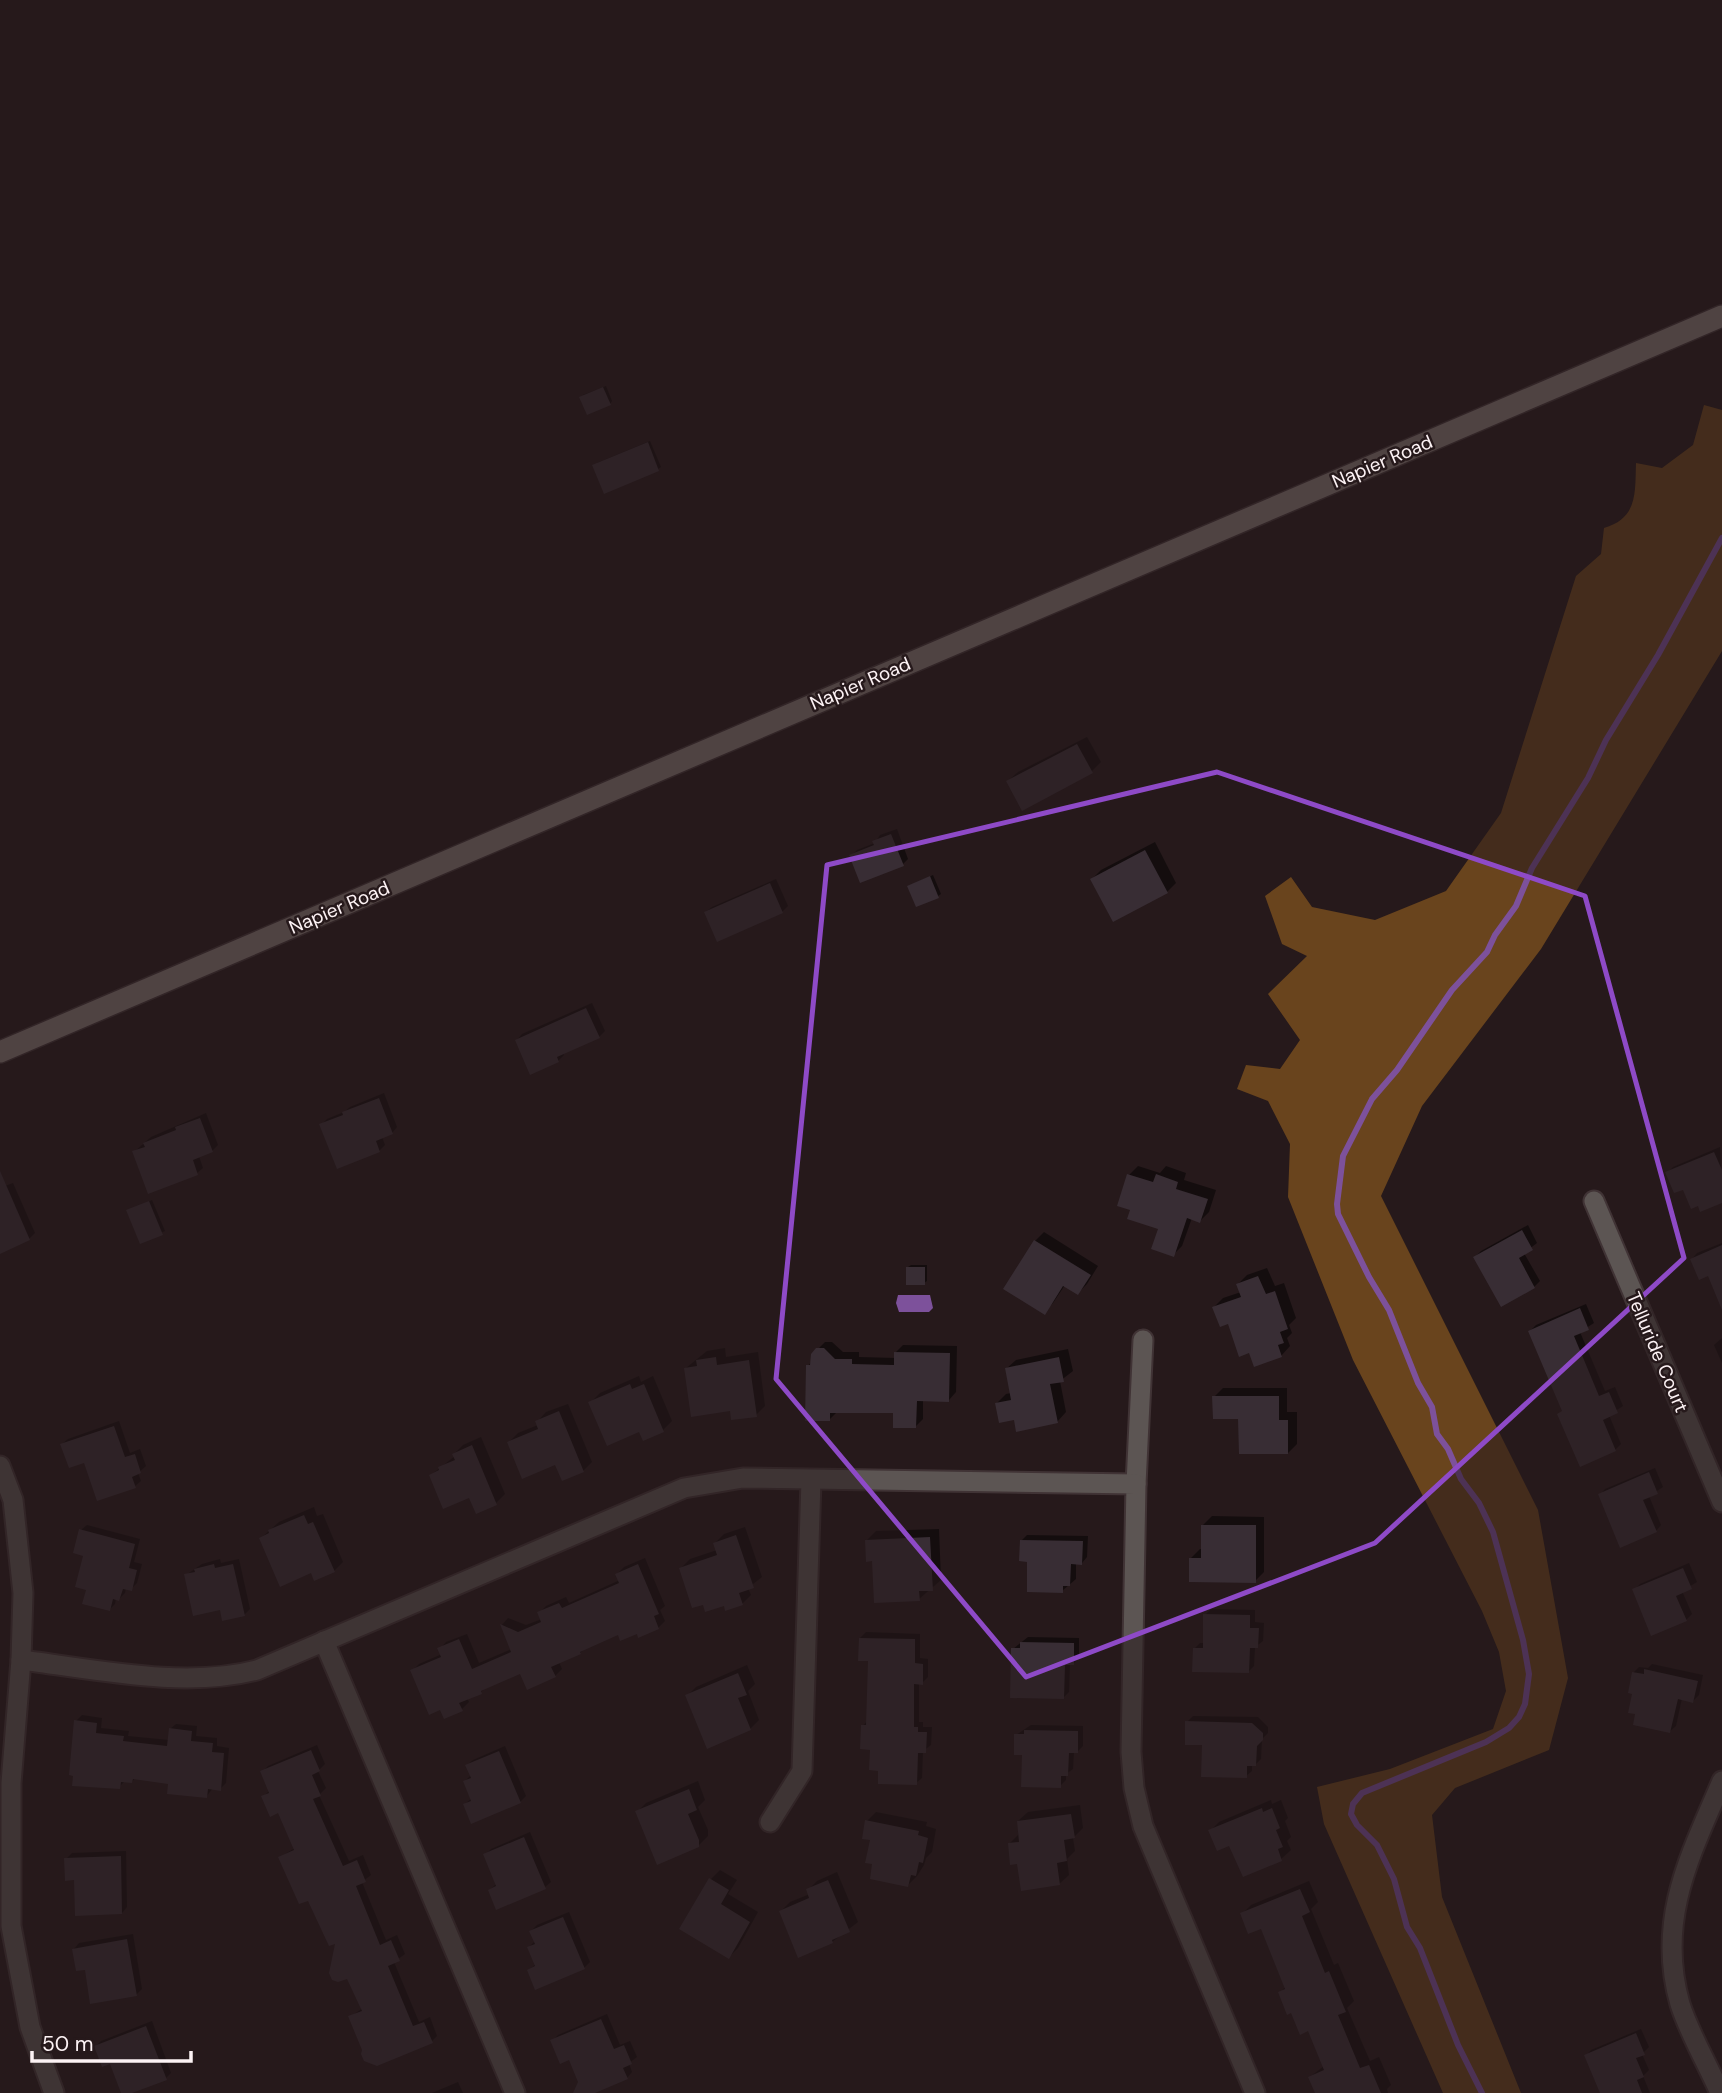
<svg xmlns="http://www.w3.org/2000/svg" width="1722" height="2093" font-family="'DM Sans',sans-serif">
  <rect width="100%" height="100%" fill="#26191b"/>
  <path fill="#69441d" d="M1704,405L1722,410V651L1541,949L1422,1106L1381,1196L1538,1510L1568,1678L1549,1750L1455,1788L1432,1815L1442,1897L1521,2093H1443L1324,1824L1317,1787L1390,1769L1493,1729L1506,1691L1499,1652L1482,1611L1353,1360L1288,1197L1290,1144L1268,1101L1237,1089L1246,1065L1280,1069L1300,1040L1268,994L1307,956L1282,944L1265,896L1291,877L1312,907L1375,920L1446,891L1501,813L1576,576L1601,554L1604,528C1638,518 1635,493 1636,463L1662,468L1693,445Z"/>
  <polygon fill="#7d519b" points="898,1295 930,1295 933,1308 929,1312 899,1312 896,1303"/>
  <g fill="#0007">
    <polygon points="606,386 612,401 610,404 583,395"/>
    <polygon points="650,441 661,467 658,469 597,463"/>
    <polygon points="1087,737 1101,762 1092,771 1008,781 1018,772"/>
    <polygon points="897,829 908,859 903,864 851,856 857,850 875,843 880,835"/>
    <polygon points="1155,842 1176,883 1167,892 1092,879 1101,870"/>
    <polygon points="933,875 941,894 938,896 909,886"/>
    <polygon points="776,879 788,906 782,912 706,912 712,907"/>
    <polygon points="592,1003 605,1031 599,1037 563,1053 564,1055 558,1061 517,1040 522,1034"/>
    <polygon points="384,1093 397,1127 392,1133 382,1137 385,1145 379,1151 321,1125 327,1119 344,1112 350,1107"/>
    <polygon points="206,1113 218,1145 212,1151 199,1156 203,1168 197,1173 134,1152 151,1137"/>
    <polygon points="1720,1147 1722,1201 1684,1187 1667,1173 1673,1167"/>
    <polygon points="1138,1166 1160,1173 1166,1166 1186,1173 1184,1180 1216,1190 1209,1212 1200,1221 1192,1218 1182,1246 1173,1255 1160,1228 1132,1208 1129,1175"/>
    <polygon points="13,1183 35,1233 29,1239 0,1252 0,1188"/>
    <polygon points="152,1200 165,1231 140,1242 128,1211"/>
    <polygon points="1528,1225 1537,1243 1524,1253 1540,1281 1534,1287 1475,1257 1481,1251"/>
    <polygon points="1044,1232 1098,1266 1087,1284 1078,1293 1065,1285 1053,1303 1044,1312 1006,1288 1035,1241"/>
    <polygon points="1722,1243 1722,1291 1708,1274 1692,1259 1697,1253"/>
    <polygon points="911,1265 927,1265 927,1281 924,1283 908,1267"/>
    <polygon points="1267,1268 1275,1286 1284,1283 1296,1318 1289,1325 1292,1333 1287,1338 1290,1346 1281,1356 1250,1351 1229,1322 1214,1307 1223,1298 1241,1292 1238,1284 1247,1275"/>
    <polygon points="1586,1304 1594,1323 1580,1332 1605,1391 1615,1387 1623,1406 1609,1415 1621,1444 1615,1450 1564,1410 1530,1331 1536,1325"/>
    <polygon points="1722,1338 1722,1363 1714,1345"/>
    <polygon points="825,1342 832,1342 843,1352 859,1352 859,1357 896,1358 896,1352 903,1345 957,1346 956,1392 949,1400 923,1399 923,1419 916,1426 895,1412 837,1412 829,1420 808,1366 812,1361 812,1355"/>
    <polygon points="725,1348 726,1357 758,1352 765,1406 756,1415 732,1409 686,1368 707,1351"/>
    <polygon points="1068,1349 1073,1371 1060,1381 1066,1412 1057,1422 1015,1418 997,1403 1006,1394 1011,1393 1006,1369 1016,1360"/>
    <polygon points="639,1376 641,1382 653,1376 672,1421 663,1430 640,1430 591,1402 600,1393"/>
    <polygon points="1223,1388 1287,1388 1287,1412 1297,1412 1297,1444 1288,1453 1240,1417 1214,1397"/>
    <polygon points="568,1404 592,1462 583,1471 509,1442 518,1433 538,1425 537,1422 546,1412"/>
    <polygon points="119,1421 130,1453 140,1449 146,1466 138,1473 141,1481 135,1486 62,1444 68,1439"/>
    <polygon points="481,1437 505,1494 496,1503 470,1496 431,1475 455,1456 454,1454 463,1445"/>
    <polygon points="1655,1468 1663,1487 1649,1496 1661,1525 1656,1531 1600,1495 1605,1489"/>
    <polygon points="314,1507 317,1516 323,1514 343,1562 334,1571 312,1571 261,1538 279,1522"/>
    <polygon points="1212,1516 1264,1517 1264,1572 1255,1581 1191,1558 1200,1549 1203,1549 1203,1525"/>
    <polygon points="87,1525 140,1539 134,1562 142,1564 137,1583 131,1589 126,1588 125,1593 119,1599 116,1598 115,1604 109,1610 88,1588 81,1530"/>
    <polygon points="745,1527 762,1577 748,1588 751,1595 742,1604 725,1604 681,1568 690,1559 717,1550 715,1543 724,1534"/>
    <polygon points="939,1529 941,1580 919,1599 873,1560 867,1540 876,1531"/>
    <polygon points="1027,1535 1088,1536 1087,1557 1082,1563 1076,1563 1076,1579 1062,1591 1029,1560 1021,1541"/>
    <polygon points="645,1558 665,1606 660,1610 665,1621 658,1628 619,1633 585,1648 580,1653 559,1662 562,1669 555,1676 521,1671 487,1686 481,1692 467,1698 469,1702 462,1709 441,1708 412,1671 419,1664 442,1654 440,1649 446,1642 467,1634 479,1663 512,1649 502,1625 508,1618 526,1625 542,1619 539,1613 546,1606 566,1597 569,1603 620,1580 617,1574 624,1567"/>
    <polygon points="220,1559 221,1563 239,1559 250,1609 244,1615 221,1608 186,1575 202,1564"/>
    <polygon points="1689,1563 1697,1582 1682,1591 1692,1614 1686,1620 1634,1590 1640,1584"/>
    <polygon points="1211,1609 1255,1610 1255,1622 1264,1623 1263,1641 1255,1647 1254,1666 1249,1671 1195,1648 1200,1643 1205,1643 1205,1615"/>
    <polygon points="866,1632 920,1634 920,1658 928,1659 928,1677 922,1683 919,1683 919,1722 923,1722 923,1727 932,1727 931,1745 923,1751 922,1778 916,1783 880,1769 863,1726 868,1720 870,1660 860,1638"/>
    <polygon points="1028,1637 1079,1638 1079,1658 1073,1664 1070,1664 1069,1692 1063,1698 1013,1649"/>
    <polygon points="1652,1664 1703,1675 1699,1695 1693,1701 1682,1698 1676,1726 1670,1731 1637,1713 1634,1672 1639,1667 1648,1668"/>
    <polygon points="747,1665 755,1684 748,1691 759,1720 750,1729 687,1696 696,1687"/>
    <polygon points="82,1715 102,1718 101,1728 129,1731 128,1736 169,1740 170,1729 176,1724 197,1726 196,1736 217,1738 217,1746 229,1748 226,1783 220,1789 213,1788 206,1797 170,1783 135,1778 132,1782 125,1781 119,1787 76,1721"/>
    <polygon points="1193,1716 1258,1717 1268,1727 1268,1733 1262,1739 1261,1759 1255,1765 1252,1765 1252,1771 1246,1776 1204,1743 1187,1722"/>
    <polygon points="1031,1725 1083,1726 1083,1746 1077,1752 1074,1752 1073,1769 1066,1774 1066,1780 1060,1786 1024,1753 1016,1735"/>
    <polygon points="317,1745 325,1764 318,1771 326,1788 319,1795 349,1861 363,1855 371,1875 362,1882 386,1940 397,1935 405,1954 394,1962 419,2022 430,2017 437,2036 432,2041 366,2060 350,2017 363,2008 338,1941 280,1857 295,1848 279,1811 263,1797 270,1790 262,1772 268,1766"/>
    <polygon points="505,1746 526,1796 520,1802 465,1804 472,1798 465,1781 471,1775 467,1765 473,1760"/>
    <polygon points="698,1781 705,1800 698,1807 708,1830 708,1836 698,1846 637,1812 646,1803"/>
    <polygon points="1271,1800 1272,1804 1281,1800 1288,1818 1285,1821 1291,1837 1287,1841 1291,1850 1281,1859 1243,1875 1230,1844 1210,1831 1219,1822"/>
    <polygon points="1080,1805 1083,1828 1073,1838 1075,1851 1067,1859 1069,1875 1059,1884 1018,1862 1009,1844 1018,1835 1018,1821 1028,1812"/>
    <polygon points="876,1812 927,1822 926,1826 936,1829 932,1852 926,1858 924,1865 917,1876 908,1885 874,1863 867,1821"/>
    <polygon points="530,1832 551,1882 545,1887 497,1908 490,1890 496,1884 485,1855 491,1849"/>
    <polygon points="126,1851 127,1907 122,1913 66,1859 72,1853"/>
    <polygon points="720,1870 737,1880 728,1894 758,1912 738,1948 729,1957 711,1879"/>
    <polygon points="837,1872 858,1922 832,1942 781,1911 790,1902 810,1894 808,1890 817,1881"/>
    <polygon points="1309,1881 1318,1902 1311,1909 1334,1965 1338,1963 1354,2001 1347,2008 1370,2061 1379,2057 1391,2085 1387,2089 1388,2093 1317,2093 1310,2077 1324,2066 1309,2029 1292,2011 1280,1993 1286,1986 1262,1927 1242,1914 1251,1905"/>
    <polygon points="569,1912 590,1962 584,1968 529,1970 536,1964 529,1947 535,1941 531,1931 537,1925"/>
    <polygon points="133,1934 142,1989 136,1995 74,1949 79,1943"/>
    <polygon points="607,2014 620,2045 630,2041 637,2057 629,2063 632,2072 627,2078 591,2093 579,2093 580,2082 570,2058 552,2041 558,2035"/>
    <polygon points="152,2021 171,2073 166,2078 123,2093 111,2062 96,2046 101,2041"/>
    <polygon points="1641,2029 1649,2047 1642,2054 1649,2070 1643,2076 1650,2093 1602,2093 1586,2056 1591,2050"/>
    <polygon points="458,2082 463,2093 432,2093"/>
  </g>
  <g fill="none" stroke-linecap="round" stroke-linejoin="round">
    <polyline stroke="#7d519b" stroke-width="6" points="1482,2093 1458,2045 1420,1948 1407,1927 1394,1879 1377,1845 1357,1825 1351,1814 1353,1804 1362,1793 1486,1742 1509,1728 1519,1717 1525,1704 1529,1674 1523,1640 1493,1532 1479,1503 1461,1479 1448,1449 1437,1434 1432,1407 1418,1383 1389,1310 1369,1277 1338,1214 1337,1204 1343,1156 1372,1099 1397,1070 1452,990 1487,952 1495,935 1516,906 1532,868 1588,778 1606,740 1658,655 1722,538"/>
  </g>
  <g fill="#382d34">
    <polygon points="603,387 611,405 587,415 579,397"/>
    <polygon points="648,442 659,471 604,494 592,465"/>
    <polygon points="1077,744 1093,773 1022,811 1006,781"/>
    <polygon points="891,834 904,866 860,883 849,855 874,845 872,841"/>
    <polygon points="1145,850 1168,893 1113,922 1090,879"/>
    <polygon points="930,876 939,898 916,907 907,886"/>
    <polygon points="770,883 783,913 717,942 704,912"/>
    <polygon points="586,1008 600,1038 557,1057 559,1062 530,1075 515,1040"/>
    <polygon points="379,1098 393,1134 376,1141 380,1152 337,1169 319,1124 343,1115 342,1112"/>
    <polygon points="200,1118 213,1152 193,1160 198,1175 148,1194 132,1151 145,1147 143,1143 176,1130 175,1127"/>
    <polygon points="1714,1152 1722,1170 1722,1203 1700,1212 1698,1206 1691,1209 1683,1190 1674,1193 1665,1172"/>
    <polygon points="0,1171 30,1240 0,1254"/>
    <polygon points="1127,1174 1153,1182 1156,1174 1178,1182 1176,1189 1208,1199 1200,1223 1187,1218 1174,1257 1151,1249 1158,1229 1127,1219 1130,1210 1117,1206"/>
    <polygon points="149,1201 163,1235 140,1244 126,1210"/>
    <polygon points="1522,1230 1533,1250 1519,1258 1535,1288 1501,1307 1473,1257"/>
    <polygon points="1034,1240 1091,1275 1078,1295 1063,1286 1045,1315 1003,1289"/>
    <polygon points="1722,1245 1722,1310 1708,1276 1699,1280 1690,1259"/>
    <rect x="906" y="1267" width="19" height="18"/>
    <polygon points="1258,1276 1266,1294 1275,1291 1288,1329 1280,1332 1284,1343 1278,1345 1282,1357 1254,1367 1249,1353 1239,1357 1228,1324 1220,1327 1212,1307 1241,1297 1236,1284"/>
    <polygon points="1580,1308 1589,1330 1574,1336 1599,1396 1609,1392 1618,1413 1603,1420 1616,1451 1580,1467 1557,1414 1562,1411 1528,1331"/>
    <polygon points="816,1348 824,1348 835,1359 852,1359 852,1364 894,1365 894,1352 950,1353 949,1402 917,1401 916,1428 893,1428 893,1413 830,1413 830,1421 805,1421 806,1365 810,1365 811,1354"/>
    <polygon points="716,1357 717,1365 749,1360 757,1417 731,1420 730,1411 691,1417 684,1368 697,1366 696,1360"/>
    <polygon points="1059,1357 1064,1382 1050,1384 1058,1423 1016,1432 1014,1420 999,1423 995,1403 1011,1400 1005,1368"/>
    <polygon points="630,1384 632,1389 644,1384 664,1432 643,1441 639,1432 607,1446 588,1402"/>
    <polygon points="1212,1396 1279,1396 1279,1420 1288,1420 1288,1454 1239,1454 1238,1419 1213,1419"/>
    <polygon points="559,1411 584,1472 562,1481 555,1465 522,1479 507,1442 538,1429 535,1421"/>
    <polygon points="114,1426 125,1457 135,1454 141,1473 132,1477 136,1488 97,1501 84,1463 69,1468 60,1444"/>
    <polygon points="472,1445 497,1505 476,1514 469,1498 443,1509 429,1475 439,1470 438,1467 455,1460 452,1454"/>
    <polygon points="1649,1472 1658,1494 1643,1500 1657,1532 1620,1548 1598,1494"/>
    <polygon points="304,1515 308,1524 313,1522 335,1572 314,1581 311,1573 280,1587 259,1538 269,1533 268,1530"/>
    <polygon points="1201,1525 1256,1525 1256,1583 1189,1582 1189,1558 1201,1558"/>
    <polygon points="79,1529 135,1544 129,1568 137,1570 132,1591 123,1589 119,1601 113,1599 110,1611 82,1604 86,1590 75,1587 83,1556 73,1553"/>
    <polygon points="736,1535 754,1588 739,1593 743,1605 725,1611 724,1606 705,1612 703,1605 692,1608 679,1568 717,1555 713,1543"/>
    <polygon points="930,1537 933,1591 919,1591 920,1601 874,1603 872,1561 866,1562 865,1540"/>
    <polygon points="1020,1540 1083,1541 1082,1565 1071,1564 1070,1586 1063,1586 1063,1593 1027,1592 1027,1562 1019,1561"/>
    <polygon points="214,1564 215,1568 233,1564 245,1616 222,1621 220,1610 193,1616 184,1574 195,1572 194,1569"/>
    <polygon points="638,1564 659,1614 654,1616 659,1629 638,1638 637,1634 620,1641 618,1635 580,1652 581,1654 551,1667 556,1677 527,1690 520,1674 481,1691 482,1694 459,1703 463,1711 444,1719 440,1710 429,1715 410,1670 441,1657 437,1648 459,1639 472,1669 511,1652 500,1624 518,1632 541,1622 537,1612 559,1603 562,1608 619,1583 615,1574"/>
    <polygon points="1683,1568 1692,1589 1676,1596 1687,1621 1651,1636 1632,1589"/>
    <polygon points="1203,1614 1250,1615 1250,1628 1259,1628 1258,1648 1250,1648 1249,1673 1192,1672 1193,1648 1203,1648"/>
    <polygon points="859,1638 915,1639 915,1663 923,1664 923,1685 914,1684 914,1727 918,1727 918,1732 927,1732 926,1753 918,1753 917,1785 878,1784 878,1771 869,1770 870,1750 860,1749 861,1725 866,1725 868,1661 858,1661"/>
    <polygon points="1020,1642 1074,1643 1074,1665 1065,1665 1064,1699 1010,1698 1011,1648 1020,1648"/>
    <polygon points="1644,1669 1698,1681 1693,1703 1678,1699 1670,1733 1633,1725 1635,1714 1628,1713 1632,1694 1628,1693 1632,1672 1644,1674"/>
    <polygon points="738,1673 747,1695 738,1698 751,1730 707,1749 685,1695"/>
    <polygon points="74,1720 97,1723 96,1733 124,1736 123,1741 167,1746 169,1728 192,1731 191,1741 213,1743 212,1752 224,1753 221,1791 208,1789 207,1798 167,1794 168,1784 133,1779 132,1783 121,1782 120,1789 72,1786 73,1776 69,1775"/>
    <polygon points="1185,1721 1252,1723 1263,1733 1263,1740 1257,1746 1256,1766 1247,1766 1247,1778 1201,1777 1202,1745 1185,1745"/>
    <polygon points="1024,1730 1078,1731 1078,1753 1069,1753 1068,1776 1061,1776 1061,1788 1021,1787 1022,1755 1014,1755 1014,1734 1024,1734"/>
    <polygon points="311,1750 320,1771 312,1775 321,1796 313,1799 343,1866 357,1860 366,1882 356,1886 380,1945 391,1940 400,1961 388,1966 413,2026 424,2022 433,2043 377,2066 364,2061 361,2054 362,2050 348,2016 362,2011 347,1979 338,1982 332,1980 329,1973 335,1944 329,1946 308,1901 299,1904 278,1857 294,1850 278,1813 270,1817 261,1796 269,1793 260,1771"/>
    <polygon points="499,1751 521,1803 471,1824 463,1804 471,1801 463,1781 471,1778 465,1765"/>
    <polygon points="689,1789 697,1810 688,1814 699,1840 699,1847 657,1865 635,1811"/>
    <polygon points="1262,1808 1263,1812 1272,1808 1280,1828 1276,1830 1283,1847 1278,1849 1282,1861 1243,1877 1229,1846 1217,1851 1208,1830"/>
    <polygon points="1071,1814 1075,1838 1064,1840 1067,1861 1057,1863 1060,1885 1021,1891 1017,1864 1010,1865 1008,1843 1019,1842 1017,1821"/>
    <polygon points="865,1820 919,1831 918,1835 928,1838 923,1863 919,1862 916,1876 911,1875 908,1887 870,1879 872,1864 865,1863 870,1840 862,1839"/>
    <polygon points="524,1837 546,1889 496,1910 488,1890 496,1886 483,1854"/>
    <polygon points="121,1856 122,1914 75,1916 74,1880 65,1881 64,1858"/>
    <polygon points="709,1878 729,1890 721,1904 750,1922 729,1959 679,1929"/>
    <polygon points="828,1880 850,1932 832,1940 833,1943 798,1958 779,1911 809,1898 806,1889"/>
    <polygon points="1300,1889 1310,1912 1302,1916 1325,1973 1329,1971 1346,2012 1338,2015 1360,2068 1369,2065 1381,2093 1315,2093 1308,2077 1324,2070 1308,2031 1300,2035 1291,2013 1287,2015 1278,1992 1285,1989 1261,1929 1248,1934 1240,1913"/>
    <polygon points="563,1917 585,1969 535,1990 527,1970 535,1966 527,1947 535,1944 529,1931"/>
    <polygon points="127,1939 137,1996 90,2004 85,1970 76,1971 72,1949"/>
    <polygon points="601,2019 614,2049 624,2045 632,2064 623,2068 628,2079 595,2093 573,2093 578,2082 569,2060 560,2064 550,2040"/>
    <polygon points="146,2026 167,2080 132,2093 121,2093 110,2064 102,2067 94,2046"/>
    <polygon points="1636,2033 1645,2055 1636,2058 1644,2077 1637,2080 1642,2093 1600,2093 1584,2055"/>
  </g>
  <g fill="none" stroke-linecap="round" stroke-linejoin="round">
    <defs>
      <g id="street">
        <polyline points="1594,1201 1722,1502"/>
        <polyline points="0,1466 13,1500 23,1593 21,1660 11,1783 11,1926 30,2027 54,2093"/>
        <polyline points="1136,1484 1143,1340"/>
        <polyline points="324,1641 515,2093"/>
        <path d="M21,1660C94,1669 185,1689 257,1670L684,1488L743,1478L1136,1484L1131,1752L1134,1788L1143,1826L1255,2093"/>
        <polyline points="770,1822 802,1771 811,1480"/>
        <path d="M1720,2093C1708,2065 1689,2033 1680,2004C1656,1920 1690,1856 1722,1781"/>
      </g>
      <polyline id="secondary" points="0,1052 1722,316"/>
    </defs>
    <use href="#street" stroke="#403335" stroke-width="23"/>
    <use href="#secondary" stroke="#403335" stroke-width="24"/>
    <use href="#street" stroke="#5c5553" stroke-width="19"/>
    <use href="#secondary" stroke="#807572" stroke-width="21"/>
  </g>
  <path d="M0 0H1722V2093H0ZM1217,772L1585,896L1684,1258L1375,1543L1026,1677L776,1379L827,865Z" fill="#26191b" fill-opacity=".55" fill-rule="evenodd"/>
  <path fill="none" stroke="#8e4ac7" stroke-width="5" stroke-linejoin="round" d="M1217,772L1585,896L1684,1258L1375,1543L1026,1677L776,1379L827,865Z"/>
  <g text-anchor="middle" stroke-width="5" stroke-linejoin="round" paint-order="stroke">
    <g font-size="19" fill="#fcf2f4" stroke="#26191b">
      <text transform="translate(1382 461) rotate(-23)" y="7">Napier Road</text>
      <text transform="translate(860 683) rotate(-23)" y="7">Napier Road</text>
      <text transform="translate(339 907) rotate(-23)" y="7">Napier Road</text>
      <text transform="translate(1658 1352) rotate(67)" y="7">Telluride Court</text>
    </g>
  </g>
  <path d="M32 2051v10h159v-10" fill="none" stroke="#fcf2f4" stroke-width="3.5"/>
  <text x="42" y="2051" font-size="21" fill="#fcf2f4" stroke="#26191b" stroke-width="5" paint-order="stroke">50 m</text>
</svg>
